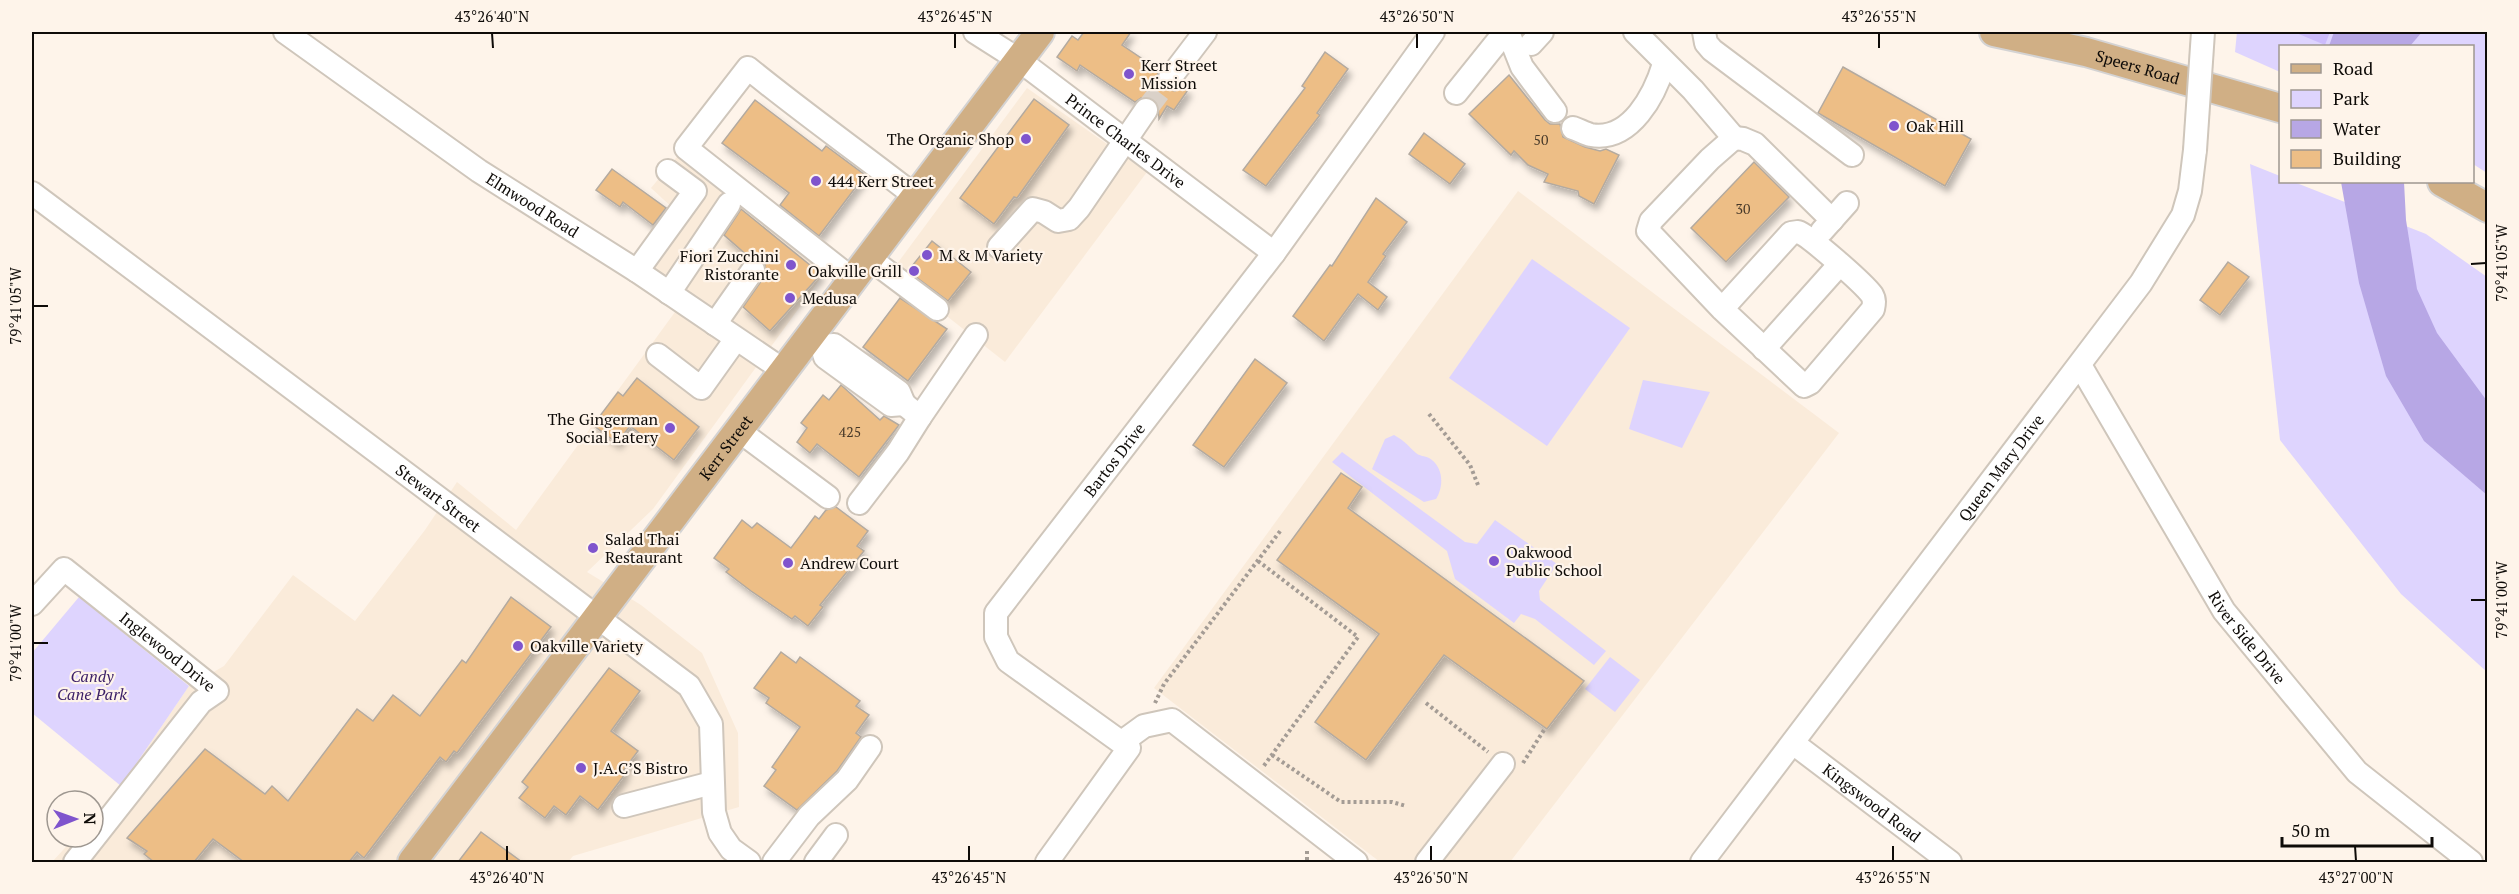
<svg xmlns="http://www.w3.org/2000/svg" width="2519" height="894" font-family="'PT Serif',serif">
  <defs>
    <filter id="shadow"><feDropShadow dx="3.5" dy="6" stdDeviation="3" flood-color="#0004"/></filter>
  </defs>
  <rect width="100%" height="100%" fill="#fef4ea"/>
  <g fill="#faebda">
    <polygon points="1027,88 1147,172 1005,362 891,272"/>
    <polygon points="681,152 831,264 653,509 587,572 641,605 702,653 738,733 739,807 573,856 568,862 52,862 75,837 93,837 93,817 121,786 189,686 224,666 293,575 355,621 425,530 457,482 516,530 675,312 637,271 663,253 687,221 651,188"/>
    <polygon points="1518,191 1839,433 1510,862 1380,862 1154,688"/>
  </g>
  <g fill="#ded4fe">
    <polygon points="2237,32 2487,32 2487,173 2473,164 2472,46 2280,46 2280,72 2235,52"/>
    <polygon points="2250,164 2280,176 2280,182 2294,182 2426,234 2487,277 2487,672 2401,594 2280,440"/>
    <polygon points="1532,259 1630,328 1547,446 1449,378"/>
    <polygon points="1643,380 1710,392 1682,448 1629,429"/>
    <path d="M1394,435C1405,441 1407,445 1416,453C1419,456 1425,456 1429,458C1444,467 1444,487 1436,499L1424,502L1372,469L1385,439Z"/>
    <polygon points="1342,452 1465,542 1477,544 1495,520 1557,564 1539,591 1540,600 1606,651 1594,665 1535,619 1521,614 1514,623 1455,579 1447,551 1332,462"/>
    <polygon points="79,597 189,686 121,786 32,713 32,653"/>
    <polygon points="1610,657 1640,680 1615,712 1585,689"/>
  </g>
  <polygon fill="#ccbbfb" points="2294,32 2330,32 2325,45"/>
  <g fill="#b7a7e5">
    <polygon points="2334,32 2422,32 2410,46 2329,46"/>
    <polygon points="2341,182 2404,182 2406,220 2417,289 2437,333 2487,401 2487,495 2424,441 2386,376 2359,283"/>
  </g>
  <g fill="#edbe86" stroke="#b3aaa0" stroke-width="1.5" filter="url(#shadow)">
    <polygon points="1084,32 1131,32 1122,45 1159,70 1157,77 1161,88 1175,91 1181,86 1188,90 1174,110 1167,106 1159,119 1158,105 1153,99 1141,98 1135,102 1080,65 1077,71 1057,57 1072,36 1078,40"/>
    <polygon points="1325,52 1348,69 1317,113 1320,115 1266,186 1243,170 1305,88 1302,86"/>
    <polygon points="1843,67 1971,139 1945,186 1818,113"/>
    <polygon points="1509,75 1545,120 1550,124 1560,124 1563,137 1585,147 1600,151 1606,149 1619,155 1594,204 1579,196 1578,191 1544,182 1548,174 1528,165 1514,151 1511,155 1469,114"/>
    <polygon points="1034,99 1069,125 1017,198 1014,197 994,224 960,198"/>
    <polygon points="755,100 822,151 826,146 865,175 819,236 780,205 789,193 722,143"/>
    <polygon points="1424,133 1465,164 1450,184 1409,154"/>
    <polygon points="1754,162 1789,197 1726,262 1691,228"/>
    <polygon points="612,169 666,208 653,225 623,202 620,207 596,190"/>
    <polygon points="1376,198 1407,222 1383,254 1386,256 1368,282 1387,297 1378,310 1358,294 1324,341 1293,316 1330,265 1332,266"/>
    <polygon points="741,209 821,274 770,331 743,307 764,277 765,264 760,259 749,257 724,235"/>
    <polygon points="932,241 971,272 948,301 908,271"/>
    <polygon points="2228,262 2249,277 2220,315 2200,300"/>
    <polygon points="900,298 947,329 908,381 863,347"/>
    <polygon points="1255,359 1287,383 1224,467 1193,445"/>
    <polygon points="637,378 699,427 674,460 630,426 617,443 593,425 618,392 623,396"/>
    <polygon points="841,385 880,420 884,416 899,425 859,477 817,444 810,453 797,442 807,428 801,423 823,395 829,400"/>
    <polygon points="1341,473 1362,487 1348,508 1584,681 1547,729 1444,655 1366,760 1315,722 1379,634 1277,560"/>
    <polygon points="836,507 868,531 857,546 864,551 820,605 823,607 808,626 795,616 792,619 751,591 726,572 729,569 714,558 742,520 752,528 757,523 791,548 815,516 819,519 826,510"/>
    <polygon points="511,597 551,627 457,753 454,751 446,762 440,757 364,858 357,852 349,862 244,862 213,839 194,862 154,862 144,854 147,851 127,838 205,749 265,794 272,786 288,801 357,709 373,721 393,695 420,716 462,660 466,663"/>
    <polygon points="781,652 796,663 800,657 860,701 856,706 869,715 856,733 861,737 837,771 797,810 764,786 776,770 772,767 800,727 766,703 769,698 754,688"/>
    <polygon points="609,668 640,691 611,731 638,751 623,771 626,773 598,810 580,796 566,815 554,806 545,818 519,798 528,787 522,782"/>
    <polygon points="481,832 522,862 458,862"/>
  </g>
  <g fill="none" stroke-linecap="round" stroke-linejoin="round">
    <polyline stroke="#dad1c8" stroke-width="22" stroke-dasharray="22 11" stroke-linecap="butt" points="1146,110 1170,78"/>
    <defs>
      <g id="minor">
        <path id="s1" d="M285,32L479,171L637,271L783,370"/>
        <path id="s2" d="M975,32L1019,60L1274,253"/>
        <polyline points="1508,32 1522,67 1555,111"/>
        <path d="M1635,32L1693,90L1734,138L1710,159L1651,221L1648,231L1722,309L1804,386L1810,383L1873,309C1874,304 1875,300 1872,295C1864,284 1809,235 1798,232L1791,233L1722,309"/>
        <polyline points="1704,32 1706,43 1712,50 1852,155"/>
        <polyline points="1531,44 1542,32"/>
        <polyline points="1170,78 1205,32"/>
        <polyline points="1456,93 1505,32"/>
        <path d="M1573,128C1579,130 1586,134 1591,135C1631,142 1655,94 1664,64"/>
        <polyline points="1734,138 1743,139 1755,144 1832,220"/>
        <path id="s3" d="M32,193L689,686L711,724L714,812L720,833L731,849L749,862"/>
        <polyline points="1822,231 1847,203"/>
        <polyline points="999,247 1033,209 1044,212 1058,221 1069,219 1079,208 1146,110"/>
        <polyline points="869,258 937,309"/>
        <polyline points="637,271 695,191 668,171"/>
        <path d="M852,279L686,148L748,68C803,113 860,153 915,196"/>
        <polyline points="669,293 729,204"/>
        <polyline points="715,324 753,270"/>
        <polyline points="809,336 822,346 825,357 891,405 904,404 899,392 834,345 822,346"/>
        <polyline points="1764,349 1839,265"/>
        <polyline points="658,355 701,388 736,339"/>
        <path id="s4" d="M2080,365L2224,611L2357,772L2471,862"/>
        <polyline points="904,404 920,417 976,335"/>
        <polyline points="738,430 828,497"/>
        <polyline points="859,503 898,452 920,417"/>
        <path id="s5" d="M32,604L64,569L217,691L201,702L75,862"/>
        <polyline points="1122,742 1144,726 1172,720 1356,862"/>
        <path id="s6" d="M1793,743L1950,862"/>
        <polyline points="624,806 712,783"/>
        <polyline points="774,862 809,816 847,780 870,747"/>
        <polyline points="816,862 836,835"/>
        <path id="s7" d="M1047,862L1129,748L1008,661L996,637V613L1274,253L1433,32"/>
        <polyline points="1427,862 1503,764"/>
        <path id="s8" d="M1702,862L2141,283L2183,215L2190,191L2195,150"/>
      </g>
      <g id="major">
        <path id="s9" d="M1994,32L2086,52L2280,108"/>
        <polyline points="2442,182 2488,208"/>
        <path id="s10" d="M412,862L1040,32"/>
      </g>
    </defs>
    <use href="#minor" stroke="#cfc6bb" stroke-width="26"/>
    <use href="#major" stroke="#d4d3d3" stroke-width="32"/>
    <g stroke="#a49c95" stroke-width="4" stroke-dasharray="3 3" stroke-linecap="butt">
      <polyline points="1429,414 1470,465 1478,485"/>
      <polyline points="1258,561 1358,637 1263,767"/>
      <polyline points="1155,703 1164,684 1281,530"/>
      <polyline points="1426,703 1488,752"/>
      <polyline points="1272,755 1341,802 1392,802 1406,806"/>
      <polyline points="1523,763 1544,730"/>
      <polyline points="1307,851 1307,862"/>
    </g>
    <use href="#minor" stroke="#fff" stroke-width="22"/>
    <use href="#major" stroke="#d0af85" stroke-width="28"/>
    <defs>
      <polyline id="minor-bridge" points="2195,150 2203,32"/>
    </defs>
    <use href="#minor-bridge" stroke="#cfc6bb" stroke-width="26" stroke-linecap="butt"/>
    <use href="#minor-bridge" stroke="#fff" stroke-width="22"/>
  </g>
  <path fill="none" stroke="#0e0b08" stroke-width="2" d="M492,33L493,48M955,33V48M1417,33V48M1879,33V48M2471,264L2486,263M33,306H48M2471,600H2486M33,643H48M507,846V861M969,846V861M1431,846V861M1893,846V861M2355,846L2356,861"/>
  <g fill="#7f54cd" stroke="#fef4ea" stroke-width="2">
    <circle cx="1129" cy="74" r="6"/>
    <circle cx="1894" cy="126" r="6"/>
    <circle cx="1026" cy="139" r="6"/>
    <circle cx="816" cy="181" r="6"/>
    <circle cx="927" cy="255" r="6"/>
    <circle cx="791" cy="265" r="6"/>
    <circle cx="914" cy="271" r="6"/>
    <circle cx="790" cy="298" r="6"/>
    <circle cx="670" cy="428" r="6"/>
    <circle cx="593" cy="548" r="6"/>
    <circle cx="1494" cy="561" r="6"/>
    <circle cx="788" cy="563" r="6"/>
    <circle cx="518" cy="646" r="6"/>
    <circle cx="581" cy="768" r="6"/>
  </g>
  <g text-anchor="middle" stroke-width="4.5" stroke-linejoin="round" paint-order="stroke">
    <g font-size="14" fill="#463828">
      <text x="1541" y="145">50</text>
      <text x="1743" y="214">30</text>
      <text x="850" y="437">425</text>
    </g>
    <g font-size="16" fill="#0e0b08" stroke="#fef4ea" text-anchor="start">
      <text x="1141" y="71">Kerr Street<tspan x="1141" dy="18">Mission</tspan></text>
      <text x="1906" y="132">Oak Hill</text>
      <text x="1014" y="145" text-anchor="end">The Organic Shop</text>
      <text x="828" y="187">444 Kerr Street</text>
      <text x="939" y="261">M &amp; M Variety</text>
      <text x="779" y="262" text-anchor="end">Fiori Zucchini<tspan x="779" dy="18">Ristorante</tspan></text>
      <text x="902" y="277" text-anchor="end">Oakville Grill</text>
      <text x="802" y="304">Medusa</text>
      <text x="658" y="425" text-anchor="end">The Gingerman<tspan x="658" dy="18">Social Eatery</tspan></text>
      <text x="605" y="545">Salad Thai<tspan x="605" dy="18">Restaurant</tspan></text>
      <text x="1506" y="558">Oakwood<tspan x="1506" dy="18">Public School</tspan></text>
      <text x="800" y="569">Andrew Court</text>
      <text x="530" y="652">Oakville Variety</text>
      <text x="593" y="774">J.A.C’S Bistro</text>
    </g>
    <g font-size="16" fill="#0e0b08" stroke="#fef4ea">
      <text dy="6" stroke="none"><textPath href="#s9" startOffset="148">Speers Road</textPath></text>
      <text dy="6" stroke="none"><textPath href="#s2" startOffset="186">Prince Charles Drive</textPath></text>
      <text dy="6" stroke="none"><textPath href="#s1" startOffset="302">Elmwood Road</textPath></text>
      <text dy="6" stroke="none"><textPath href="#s10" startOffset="520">Kerr Street</textPath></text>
      <text dy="6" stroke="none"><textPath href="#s7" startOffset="534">Bartos Drive</textPath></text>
      <text dy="6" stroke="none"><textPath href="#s8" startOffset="495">Queen Mary Drive</textPath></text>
      <text dy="6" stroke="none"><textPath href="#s3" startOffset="508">Stewart Street</textPath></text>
      <text dy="6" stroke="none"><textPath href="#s4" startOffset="320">River Side Drive</textPath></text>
      <text dy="6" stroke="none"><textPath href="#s5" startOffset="180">Inglewood Drive</textPath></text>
      <text dy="6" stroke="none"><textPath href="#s6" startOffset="99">Kingswood Road</textPath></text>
    </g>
    <g font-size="16" font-style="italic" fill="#3a1e66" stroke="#fef4ea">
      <text x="92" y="682">Candy<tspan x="92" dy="18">Cane Park</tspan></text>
    </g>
  </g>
  <rect width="2519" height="894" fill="none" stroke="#fef4ea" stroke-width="66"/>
  <rect x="2279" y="45" width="195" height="138" fill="#fef4ea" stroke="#9e9790" stroke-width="1.5"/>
  <rect x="2291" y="64" width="30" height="9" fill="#d0af85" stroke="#9e9790" stroke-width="1.5"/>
  <text x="2333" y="75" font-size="18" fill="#0e0b08">Road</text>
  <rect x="2291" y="90" width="30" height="18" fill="#ded4fe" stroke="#9e9790" stroke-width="1.5"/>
  <text x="2333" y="105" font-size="18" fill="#0e0b08">Park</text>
  <rect x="2291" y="120" width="30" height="18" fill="#b7a7e5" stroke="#9e9790" stroke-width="1.5"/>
  <text x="2333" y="135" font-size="18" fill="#0e0b08">Water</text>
  <rect x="2291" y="150" width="30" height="18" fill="#edbe86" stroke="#9e9790" stroke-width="1.5"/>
  <text x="2333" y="165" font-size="18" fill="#0e0b08">Building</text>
  <g transform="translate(75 819) rotate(89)"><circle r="28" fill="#fef4ea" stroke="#9e9790" stroke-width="1.5"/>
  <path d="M0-4.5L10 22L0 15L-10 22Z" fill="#7f54cd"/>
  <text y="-9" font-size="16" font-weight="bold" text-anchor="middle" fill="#0e0b08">N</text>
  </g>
  <path d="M2282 837v9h150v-9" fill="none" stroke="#0e0b08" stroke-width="3"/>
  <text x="2291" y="837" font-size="18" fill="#0e0b08" stroke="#fef4ea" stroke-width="4.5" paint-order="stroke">50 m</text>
  <rect x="33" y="33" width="2453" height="828" fill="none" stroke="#0e0b08" stroke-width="2"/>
  <g font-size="15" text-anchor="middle" fill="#0e0b08">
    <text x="492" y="22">43°26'40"N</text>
    <text x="955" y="22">43°26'45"N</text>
    <text x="1417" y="22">43°26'50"N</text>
    <text x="1879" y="22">43°26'55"N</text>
    <text transform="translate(2502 263) rotate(-90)" y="5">79°41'05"W</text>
    <text transform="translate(16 306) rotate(-90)" y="5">79°41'05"W</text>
    <text transform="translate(2502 600) rotate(-90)" y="5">79°41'00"W</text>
    <text transform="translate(16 643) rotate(-90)" y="5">79°41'00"W</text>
    <text x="507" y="883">43°26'40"N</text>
    <text x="969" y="883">43°26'45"N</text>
    <text x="1431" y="883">43°26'50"N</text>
    <text x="1893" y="883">43°26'55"N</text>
    <text x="2356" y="883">43°27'00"N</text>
  </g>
</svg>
